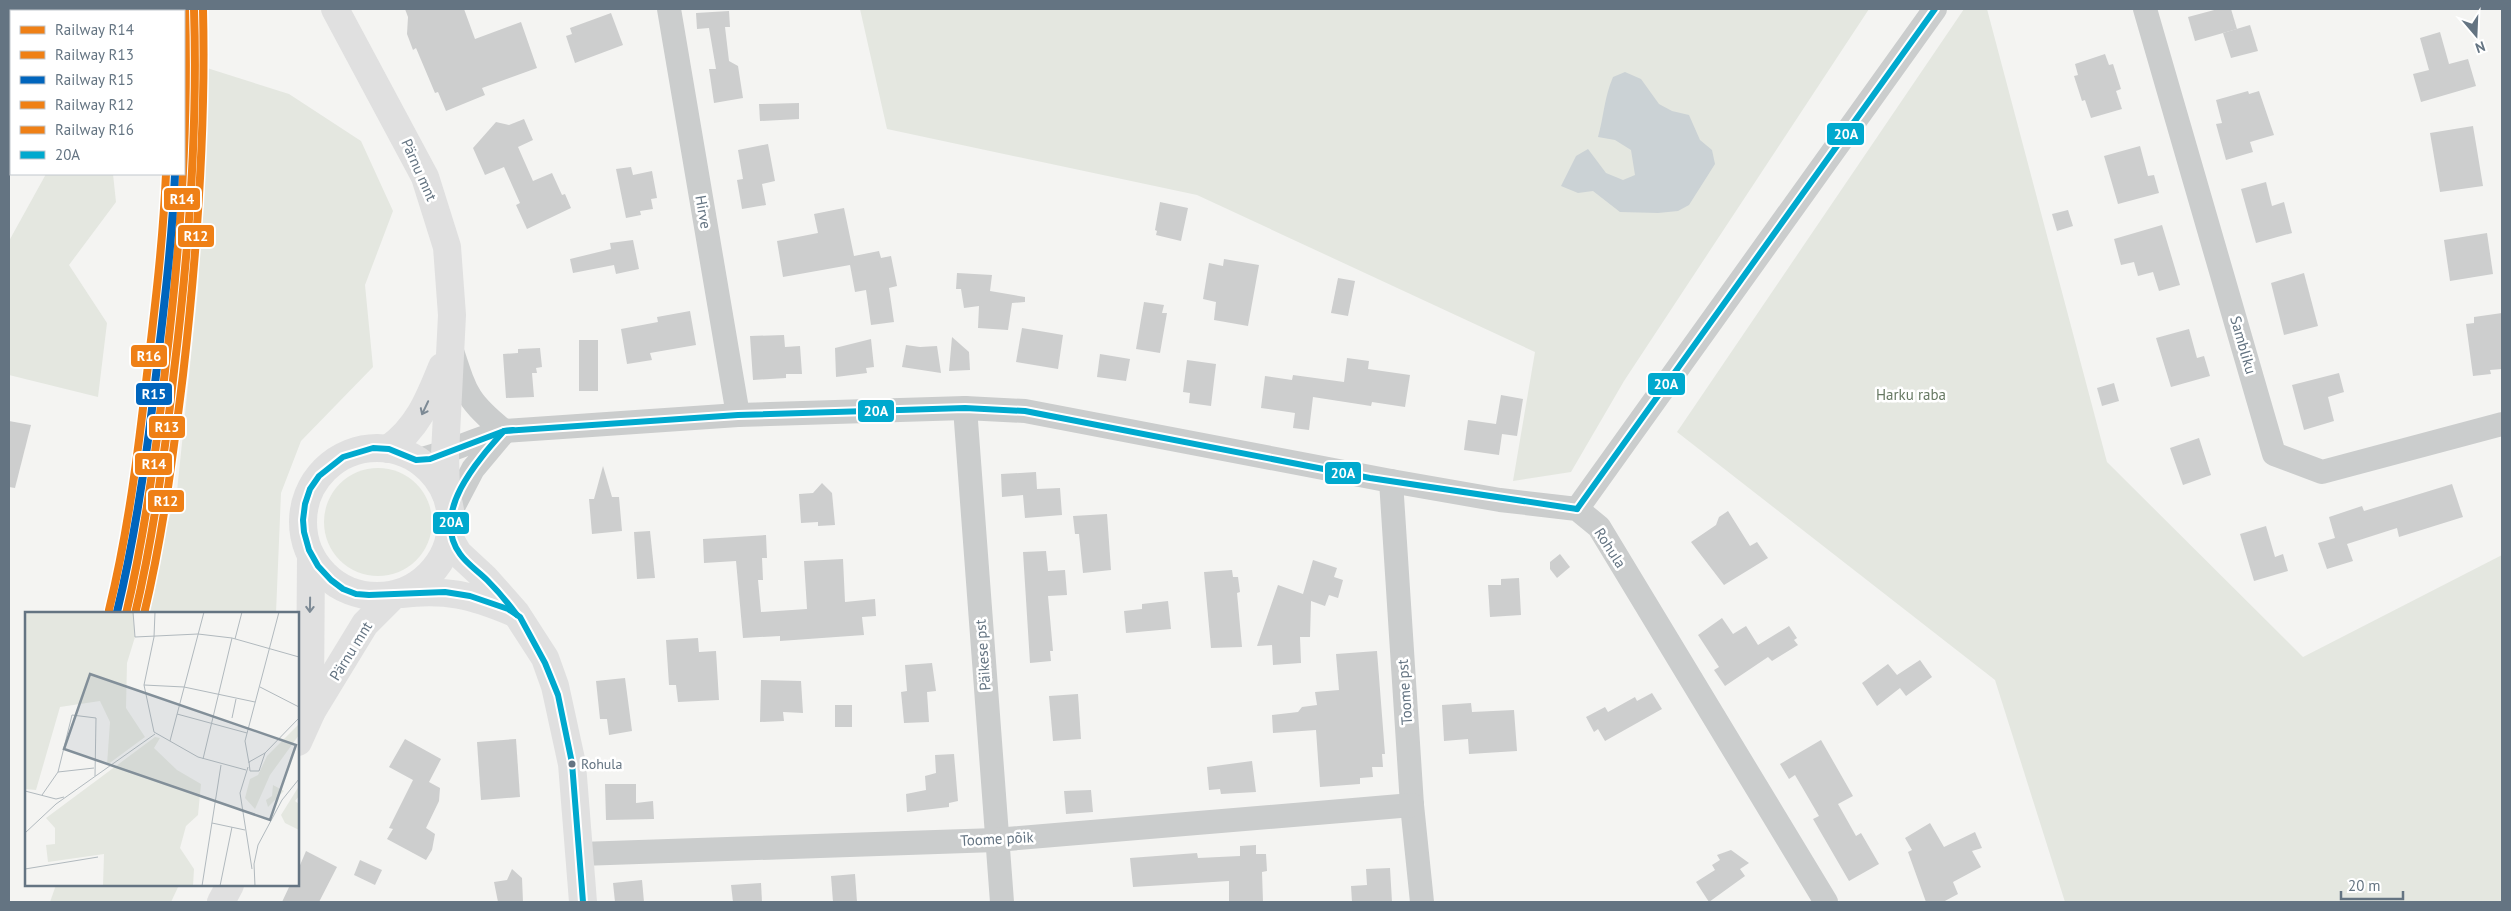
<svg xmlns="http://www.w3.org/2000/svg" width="2511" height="911" font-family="'PT Sans',sans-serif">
  <rect width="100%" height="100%" fill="#f4f4f2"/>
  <g fill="#e4e7e0">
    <polygon points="860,9 1869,9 1624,381 1571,472 1513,481 1535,352 1197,195 887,129"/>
    <polygon points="1964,9 1987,9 2107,462 2303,657 2502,555 2502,902 2065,902 1995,680 1677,432"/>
    <polygon points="207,68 289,94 361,141 393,211 365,285 373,367 301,441 281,493 276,613 142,613 177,491 198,289"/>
    <polygon points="46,174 113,174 116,202 69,265 107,323 98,397 9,375 9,241"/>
    <circle cx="378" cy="522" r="54"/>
    <polygon points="56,885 179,885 171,902 50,902"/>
  </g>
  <path fill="#cbd2d5" d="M1625,72L1641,79L1659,104L1672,111L1689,115L1700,140L1712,150L1715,164L1689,205L1678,211L1658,213L1620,212L1593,191L1578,193L1561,186L1576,156L1588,149L1606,173L1623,180L1635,175L1631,150L1615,140L1598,137C1604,116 1604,98 1613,77Z"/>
  <g fill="#cdcece">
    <polygon points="405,9 464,9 475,39 521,22 537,68 482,88 485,95 446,111 438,92 435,93 416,48 413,50 407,34 408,17"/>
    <polygon points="2218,9 2231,9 2237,29 2195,41 2188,17"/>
    <polygon points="729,11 730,27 725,27 729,61 738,66 743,98 714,103 709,69 716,69 709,28 697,29 696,13"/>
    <polygon points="611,13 623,45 575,63 566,36 572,34 570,28"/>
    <polygon points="2250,25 2258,51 2231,58 2223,33"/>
    <polygon points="2440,32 2449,64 2468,59 2476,86 2421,102 2413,74 2429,70 2420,38"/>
    <polygon points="2105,54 2109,65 2113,64 2121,89 2116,91 2122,109 2091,118 2085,100 2082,101 2074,76 2078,75 2075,64"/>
    <polygon points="2248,91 2249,94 2259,91 2274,135 2250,142 2253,152 2226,160 2216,124 2222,123 2216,100"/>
    <polygon points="799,103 799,119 760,121 759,104"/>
    <polygon points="524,119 533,140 518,147 533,181 552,173 562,195 565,194 571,208 527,229 516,205 520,203 504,167 485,175 473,148 496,122 509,125"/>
    <polygon points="2473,126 2483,186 2440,192 2430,133"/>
    <polygon points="768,144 775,181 762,184 766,205 742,209 737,180 743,179 738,150"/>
    <polygon points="2140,146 2148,176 2154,175 2159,193 2118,204 2104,156"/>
    <polygon points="631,167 633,175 652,171 657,198 651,199 653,209 640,211 641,215 626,218 616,169"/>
    <polygon points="2266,182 2272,206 2284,202 2292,233 2256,243 2241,189"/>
    <polygon points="1160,202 1188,208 1181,241 1156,235 1157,231 1155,230"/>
    <polygon points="844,208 854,256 879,251 881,258 891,256 897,286 889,288 894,322 871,325 866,290 855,292 850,265 783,277 777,241 818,233 814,214"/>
    <polygon points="2068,210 2073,226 2057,231 2052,214"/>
    <polygon points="2162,225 2180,285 2159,291 2153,272 2138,276 2134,262 2121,265 2114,239"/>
    <polygon points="2487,233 2493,274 2450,281 2444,240"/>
    <polygon points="633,240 639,269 616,274 614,265 573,273 570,259 611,249 610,243"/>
    <polygon points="1224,259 1259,265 1248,326 1214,320 1216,302 1203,299 1209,263 1223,266"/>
    <polygon points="957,273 992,275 990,291 1025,297 1025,302 1012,303 1008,330 978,328 979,306 964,308 961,289 956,289"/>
    <polygon points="2304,273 2318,326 2284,335 2271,283"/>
    <polygon points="1338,278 1355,281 1348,316 1331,313"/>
    <polygon points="1144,302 1164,305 1162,313 1167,313 1160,353 1136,349"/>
    <polygon points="690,311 696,345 650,353 652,360 627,364 621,329 658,322 657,317"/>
    <polygon points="2502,313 2502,369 2490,370 2491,374 2473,376 2466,324 2474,323 2474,317"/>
    <polygon points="1022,328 1063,335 1058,369 1016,362"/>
    <polygon points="2189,329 2197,358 2204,356 2210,376 2171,387 2156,338"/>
    <polygon points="784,335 785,347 800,346 802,374 786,374 786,378 753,380 750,336"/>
    <polygon points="952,337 969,352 970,370 949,371"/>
    <polygon points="871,339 874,367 866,368 867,373 836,377 835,348"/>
    <rect x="579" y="340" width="19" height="51"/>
    <polygon points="906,345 920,347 937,346 941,373 902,367"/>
    <polygon points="540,348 542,367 536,368 537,373 532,373 534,397 506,398 503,354 518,353 518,349"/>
    <polygon points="1100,354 1130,359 1126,381 1097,377"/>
    <polygon points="1347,358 1369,361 1368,369 1410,375 1405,407 1372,402 1371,406 1313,397 1309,430 1293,428 1295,413 1261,408 1265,376 1292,380 1293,375 1344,382"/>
    <polygon points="1187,360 1216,364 1211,406 1189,403 1190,393 1183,392"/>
    <polygon points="2339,373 2344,392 2328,397 2334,421 2304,430 2292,385"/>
    <polygon points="2114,383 2119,401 2102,406 2097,388"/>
    <polygon points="1501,395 1523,399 1517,436 1502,434 1499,455 1464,450 1468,420 1496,424"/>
    <polygon points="9,421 31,425 15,488 9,487"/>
    <polygon points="2199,438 2211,475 2183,485 2170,448"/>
    <polygon points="603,466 612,497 619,497 622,531 592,534 589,499 594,499"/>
    <polygon points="1036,472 1037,489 1060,488 1062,515 1025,518 1023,495 1002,497 1001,474"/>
    <polygon points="822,483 832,493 835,525 818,526 818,522 801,523 799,494 813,493"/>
    <polygon points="2452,484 2463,517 2399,537 2397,528 2347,544 2353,561 2327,569 2318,543 2335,538 2329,517 2362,506 2364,511"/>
    <polygon points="1728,511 1750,546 1757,542 1768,558 1724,585 1691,542 1716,525 1719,517"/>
    <polygon points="1107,514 1111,570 1083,573 1079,534 1075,534 1073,516"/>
    <polygon points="2266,526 2275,557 2283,554 2288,571 2254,581 2240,534"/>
    <polygon points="650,531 655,578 637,579 634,532"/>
    <polygon points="766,535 767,558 762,558 763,580 758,580 761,612 807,609 804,561 843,559 845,602 875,599 876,616 862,617 864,635 780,641 780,636 743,638 736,561 704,563 703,539"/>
    <polygon points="1046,551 1048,571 1065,570 1067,595 1048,596 1053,651 1050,651 1051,661 1030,663 1023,552"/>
    <polygon points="1560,554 1570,567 1557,578 1550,569 1550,562"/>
    <polygon points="1313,560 1337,568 1334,577 1343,580 1338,598 1329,595 1325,606 1311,601 1310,637 1300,637 1301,663 1273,665 1272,645 1257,646 1278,585 1303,594"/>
    <polygon points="1232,570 1233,577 1238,577 1240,592 1237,593 1242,647 1211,648 1204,572"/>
    <polygon points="1519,578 1521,615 1490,617 1488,585 1501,585 1501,579"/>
    <polygon points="1168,601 1171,629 1126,633 1124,611 1142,609 1142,604"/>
    <polygon points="1722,618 1733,634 1746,626 1758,645 1789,626 1797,638 1794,640 1798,645 1772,661 1768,657 1725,686 1714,670 1719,667 1698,635"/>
    <polygon points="698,638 699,652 716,651 719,700 678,702 676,685 669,685 666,640"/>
    <polygon points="1377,651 1385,754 1382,754 1383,767 1372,767 1373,777 1360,778 1360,784 1320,787 1316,730 1273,733 1272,715 1298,712 1302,707 1317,705 1315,692 1339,690 1336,654"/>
    <polygon points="1920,660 1932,677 1906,696 1900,688 1877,706 1862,683 1888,664 1897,675"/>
    <polygon points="932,663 936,691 927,692 929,722 904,723 901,692 907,691 905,665"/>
    <polygon points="625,678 632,731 609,735 607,719 600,719 596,681"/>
    <polygon points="761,680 801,681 803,713 783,712 784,721 760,722"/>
    <polygon points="1652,693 1662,709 1605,741 1598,729 1594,732 1586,717 1605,707 1608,712 1635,697 1637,701"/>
    <polygon points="1078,694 1081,739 1053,741 1049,696"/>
    <polygon points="1471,703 1472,712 1514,710 1517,751 1469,754 1468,739 1444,741 1442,705"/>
    <rect x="835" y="705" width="17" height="22"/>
    <polygon points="405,739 441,759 429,782 440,788 439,801 426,828 435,834 432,850 426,860 387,839 393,829 389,828 413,780 389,767"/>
    <polygon points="516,739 520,797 481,800 477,742"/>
    <polygon points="1821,740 1853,796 1838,804 1856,836 1861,833 1879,864 1849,881 1813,819 1819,816 1795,775 1789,779 1780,764"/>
    <polygon points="954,754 958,801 949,803 949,807 907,812 906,794 926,790 925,776 936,773 935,755"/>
    <polygon points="1252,761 1256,792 1221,794 1220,789 1209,790 1207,767"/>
    <polygon points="605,784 636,784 636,803 653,801 654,819 606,820"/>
    <polygon points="1091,790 1093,812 1066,814 1064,791"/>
    <polygon points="1930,823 1944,847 1975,832 1982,848 1972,851 1981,867 1953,882 1958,894 1943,902 1926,902 1908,852 1912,850 1905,838"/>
    <polygon points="1256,845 1256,854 1266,854 1267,871 1262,872 1263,902 1229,902 1229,881 1133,887 1130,858 1197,853 1198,858 1240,856 1240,846"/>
    <polygon points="1731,850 1749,863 1740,869 1745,876 1709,902 1696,882 1715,870 1712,865 1720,860 1717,855"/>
    <polygon points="306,851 337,867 319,902 282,902 290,885 298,885 298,870"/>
    <polygon points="360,860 382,870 375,885 354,875"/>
    <polygon points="1390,868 1392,902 1352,902 1351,886 1367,885 1366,869"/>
    <polygon points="512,869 522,878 523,902 498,902 494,882 507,880"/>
    <polygon points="855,874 857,902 833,902 831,876"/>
    <polygon points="642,880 644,902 615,902 613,883"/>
    <polygon points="761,883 762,902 733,902 731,885"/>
  </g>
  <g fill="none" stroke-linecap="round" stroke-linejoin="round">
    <g stroke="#cbcdcd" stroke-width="24">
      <polyline points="669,9 738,415"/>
      <polyline points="2145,9 2274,454 2322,472 2502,424"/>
      <path d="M452,351C466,394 468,402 504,431"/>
      <polyline points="965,408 1002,902"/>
      <path d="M418,460C448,453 475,439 504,431L738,415L965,408L1025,411L1391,481L1500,500L1577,509L1599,527L1826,902"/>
      <polyline points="1391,481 1412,805 1422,902"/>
      <polyline points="1577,509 1935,9"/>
      <polyline points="451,511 473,469 504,432"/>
      <polyline points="580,854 996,840 1412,805"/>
    </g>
    <g stroke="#e0e0e0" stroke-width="28">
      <polyline points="335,9 425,177 447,247 452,315 445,454 446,494"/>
      <circle cx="377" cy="522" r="74"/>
      <path d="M388,449C418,428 429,399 442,367"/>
      <polyline points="450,539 458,553 485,578 516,613 545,658 555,686 572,764 583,902"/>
      <polyline points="311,556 310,698 312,711"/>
      <path d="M401,594C447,589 471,595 512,612"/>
      <polyline points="298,742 312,711 365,624 394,595"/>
      <polyline points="221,902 230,885"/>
    </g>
    <defs>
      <g id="bus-1">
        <path d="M513,430L504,431C478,460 430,513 460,554C467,564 478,571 487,580C498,591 508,603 517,615"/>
        <polyline points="1577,509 1935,9"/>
        <polyline points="583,902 572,763 558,695 545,663 520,617 508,609 470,596 445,592 369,595 356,594 343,589 331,580 318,566 309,550 304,532 303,520 305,504 310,489 319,476 343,457 373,448 389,449 416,460 430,459 504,431 738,415 965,408 1025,411 1370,478 1577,509"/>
      </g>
    </defs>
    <use href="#bus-1" stroke="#fff" stroke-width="10"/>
    <use href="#bus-1" stroke="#00a9ce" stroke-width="6"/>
    <defs>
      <path id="rail-1" d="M126,614C145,534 156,453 165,371C180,250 189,131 185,9"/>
      <path id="rail-2" d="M135,614C154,534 165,453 174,371C189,250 198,130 194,9"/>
      <path id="rail-3" d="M117,612C136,534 147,455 156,375C164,308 172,241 175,174"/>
      <path id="rail-4" d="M144,614C163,535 173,455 183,375C197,253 206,132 203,9"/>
      <path id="rail-5" d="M109,610C128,532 138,453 147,374C155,307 163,241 166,174"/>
    </defs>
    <use href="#rail-1" stroke="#fff" stroke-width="11"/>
    <use href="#rail-2" stroke="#fff" stroke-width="11"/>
    <use href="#rail-3" stroke="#fff" stroke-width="11"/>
    <use href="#rail-4" stroke="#fff" stroke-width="11"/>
    <use href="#rail-5" stroke="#fff" stroke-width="11"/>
    <use href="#rail-1" stroke="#ef8016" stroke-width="8"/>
    <use href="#rail-2" stroke="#ef8016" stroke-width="8"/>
    <use href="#rail-3" stroke="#0065bd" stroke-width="8"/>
    <use href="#rail-4" stroke="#ef8016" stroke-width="8"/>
    <use href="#rail-5" stroke="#ef8016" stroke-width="8"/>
  </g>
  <defs><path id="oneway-shaft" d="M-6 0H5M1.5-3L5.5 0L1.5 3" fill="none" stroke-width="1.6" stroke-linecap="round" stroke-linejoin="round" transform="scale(1.25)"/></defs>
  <g stroke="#7d8a95">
    <use href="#oneway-shaft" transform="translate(425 408) rotate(115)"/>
    <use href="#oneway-shaft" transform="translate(310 605) rotate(91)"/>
  </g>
  <circle fill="#647482" stroke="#fff" stroke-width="2" cx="572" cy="764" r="4.5"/>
  <g text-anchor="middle" stroke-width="5" stroke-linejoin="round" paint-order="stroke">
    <g font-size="14" fill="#647482" stroke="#fff" text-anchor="start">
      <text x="581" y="769">Rohula</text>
    </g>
    <g font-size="15" fill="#647482" stroke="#fff">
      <text transform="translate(419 170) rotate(66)" y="5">Pärnu mnt</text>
      <text transform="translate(703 212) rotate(80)" y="5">Hirve</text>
      <text transform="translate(2243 345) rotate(74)" y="5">Sambliku</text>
      <text transform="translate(1610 548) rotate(57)" y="5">Rohula</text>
      <text transform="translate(351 651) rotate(-58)" y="5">Pärnu mnt</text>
      <text transform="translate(983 655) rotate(-94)" y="5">Päikese pst</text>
      <text transform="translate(1405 692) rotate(-94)" y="5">Toome pst</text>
      <text transform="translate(997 839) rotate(-3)" y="5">Toome põik</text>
    </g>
    <g font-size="15" fill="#677963" stroke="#fff">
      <text x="1911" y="400">Harku raba</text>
    </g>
  </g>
  <g transform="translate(25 612)">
    <rect width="274" height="274" fill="#f4f4f2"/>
    <path d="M0,0H108L110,25L102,51L101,96L120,125L82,153L85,110L75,89L35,95L11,178L0,177ZM273,113L274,123L245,163L230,197L220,186L225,167L233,163L242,144ZM130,125L135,126L129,136L152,158L176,172L173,203L161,214L155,236L169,257L168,274H78L79,242L23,250L21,233L30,232V216L21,206ZM248,173L259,179L243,195L241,188L247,184ZM274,174V184L270,189L274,192V218L260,211L256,203Z" fill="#e4e7e0"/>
    <path fill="none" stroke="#b1b9be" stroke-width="1" d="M108,0L110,25L173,22L207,26L274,45M130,0L129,25L119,73L129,120L173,145L221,158M210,27L217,0M119,73L159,75L230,90M235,75L274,95M152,102L222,121M207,106L211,87M145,129L179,0M240,141L234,159H225L224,150L240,141L274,106M178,147L207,26M224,151L220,129L254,0M223,155L215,181L227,257M33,160L69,156M0,179L31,187L39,185M17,183L33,160L47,103L71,106L70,164M187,211L220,218M0,221L31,192L130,122M0,257L73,245M177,274L196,153M195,274L207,215M230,274L229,252L233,233L257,188L274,167"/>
    <path fill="#828f99" fill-opacity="0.15" stroke="#828f99" stroke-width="2.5" d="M65,62L271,133L245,208L39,137Z"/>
    <rect width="274" height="274" fill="none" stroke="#647482" stroke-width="2.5"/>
  </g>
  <g stroke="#fff" stroke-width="2">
    <rect x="1826" y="122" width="39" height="24" rx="5" fill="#00a9ce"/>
    <rect x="163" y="187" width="38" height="24" rx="5" fill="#ef8016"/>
    <rect x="177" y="224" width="38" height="24" rx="5" fill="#ef8016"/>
    <rect x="130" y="344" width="38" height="24" rx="5" fill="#ef8016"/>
    <rect x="1647" y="372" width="39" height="24" rx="5" fill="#00a9ce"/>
    <rect x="135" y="382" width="38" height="24" rx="5" fill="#0065bd"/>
    <rect x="857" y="399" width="38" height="24" rx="5" fill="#00a9ce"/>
    <rect x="148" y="415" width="38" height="24" rx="5" fill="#ef8016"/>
    <rect x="134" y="452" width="39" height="24" rx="5" fill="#ef8016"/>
    <rect x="1324" y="461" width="38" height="24" rx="5" fill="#00a9ce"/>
    <rect x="147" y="489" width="38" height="24" rx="5" fill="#ef8016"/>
    <rect x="432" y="511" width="38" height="24" rx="5" fill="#00a9ce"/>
  </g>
  <g font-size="14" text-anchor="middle" font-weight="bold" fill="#fff">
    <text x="1846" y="139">20A</text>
    <text x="182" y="204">R14</text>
    <text x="196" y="241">R12</text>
    <text x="149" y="361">R16</text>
    <text x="1666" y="389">20A</text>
    <text x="154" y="399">R15</text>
    <text x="876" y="416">20A</text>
    <text x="167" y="432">R13</text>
    <text x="154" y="469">R14</text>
    <text x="1343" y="478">20A</text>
    <text x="166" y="506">R12</text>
    <text x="451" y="527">20A</text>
  </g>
  <rect width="2511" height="911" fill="none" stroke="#647482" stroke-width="20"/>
  <rect x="10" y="10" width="175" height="165" fill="#ffffff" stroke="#c1c7cd"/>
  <rect x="20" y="26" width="25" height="8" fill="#ef8016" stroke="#c1c7cd"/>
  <text x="55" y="35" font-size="15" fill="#647482">Railway R14</text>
  <rect x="20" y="51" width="25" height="8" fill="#ef8016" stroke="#c1c7cd"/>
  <text x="55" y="60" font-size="15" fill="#647482">Railway R13</text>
  <rect x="20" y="76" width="25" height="8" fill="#0065bd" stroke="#c1c7cd"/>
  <text x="55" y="85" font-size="15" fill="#647482">Railway R15</text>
  <rect x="20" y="101" width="25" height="8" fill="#ef8016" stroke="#c1c7cd"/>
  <text x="55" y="110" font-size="15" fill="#647482">Railway R12</text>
  <rect x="20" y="126" width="25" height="8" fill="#ef8016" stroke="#c1c7cd"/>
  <text x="55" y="135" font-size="15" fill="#647482">Railway R16</text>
  <rect x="20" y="151" width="25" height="8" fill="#00a9ce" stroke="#c1c7cd"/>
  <text x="55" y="160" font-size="15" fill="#647482">20A</text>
  <g transform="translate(2476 35) rotate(161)" stroke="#ffffff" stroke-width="4" paint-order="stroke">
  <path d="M0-4L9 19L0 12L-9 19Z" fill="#647482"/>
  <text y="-8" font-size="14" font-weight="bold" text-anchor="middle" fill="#647482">N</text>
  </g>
  <path d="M2341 891v8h62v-8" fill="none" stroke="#647482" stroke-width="2.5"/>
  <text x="2348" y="891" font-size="15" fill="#647482" stroke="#ffffff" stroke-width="4" paint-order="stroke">20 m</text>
</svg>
